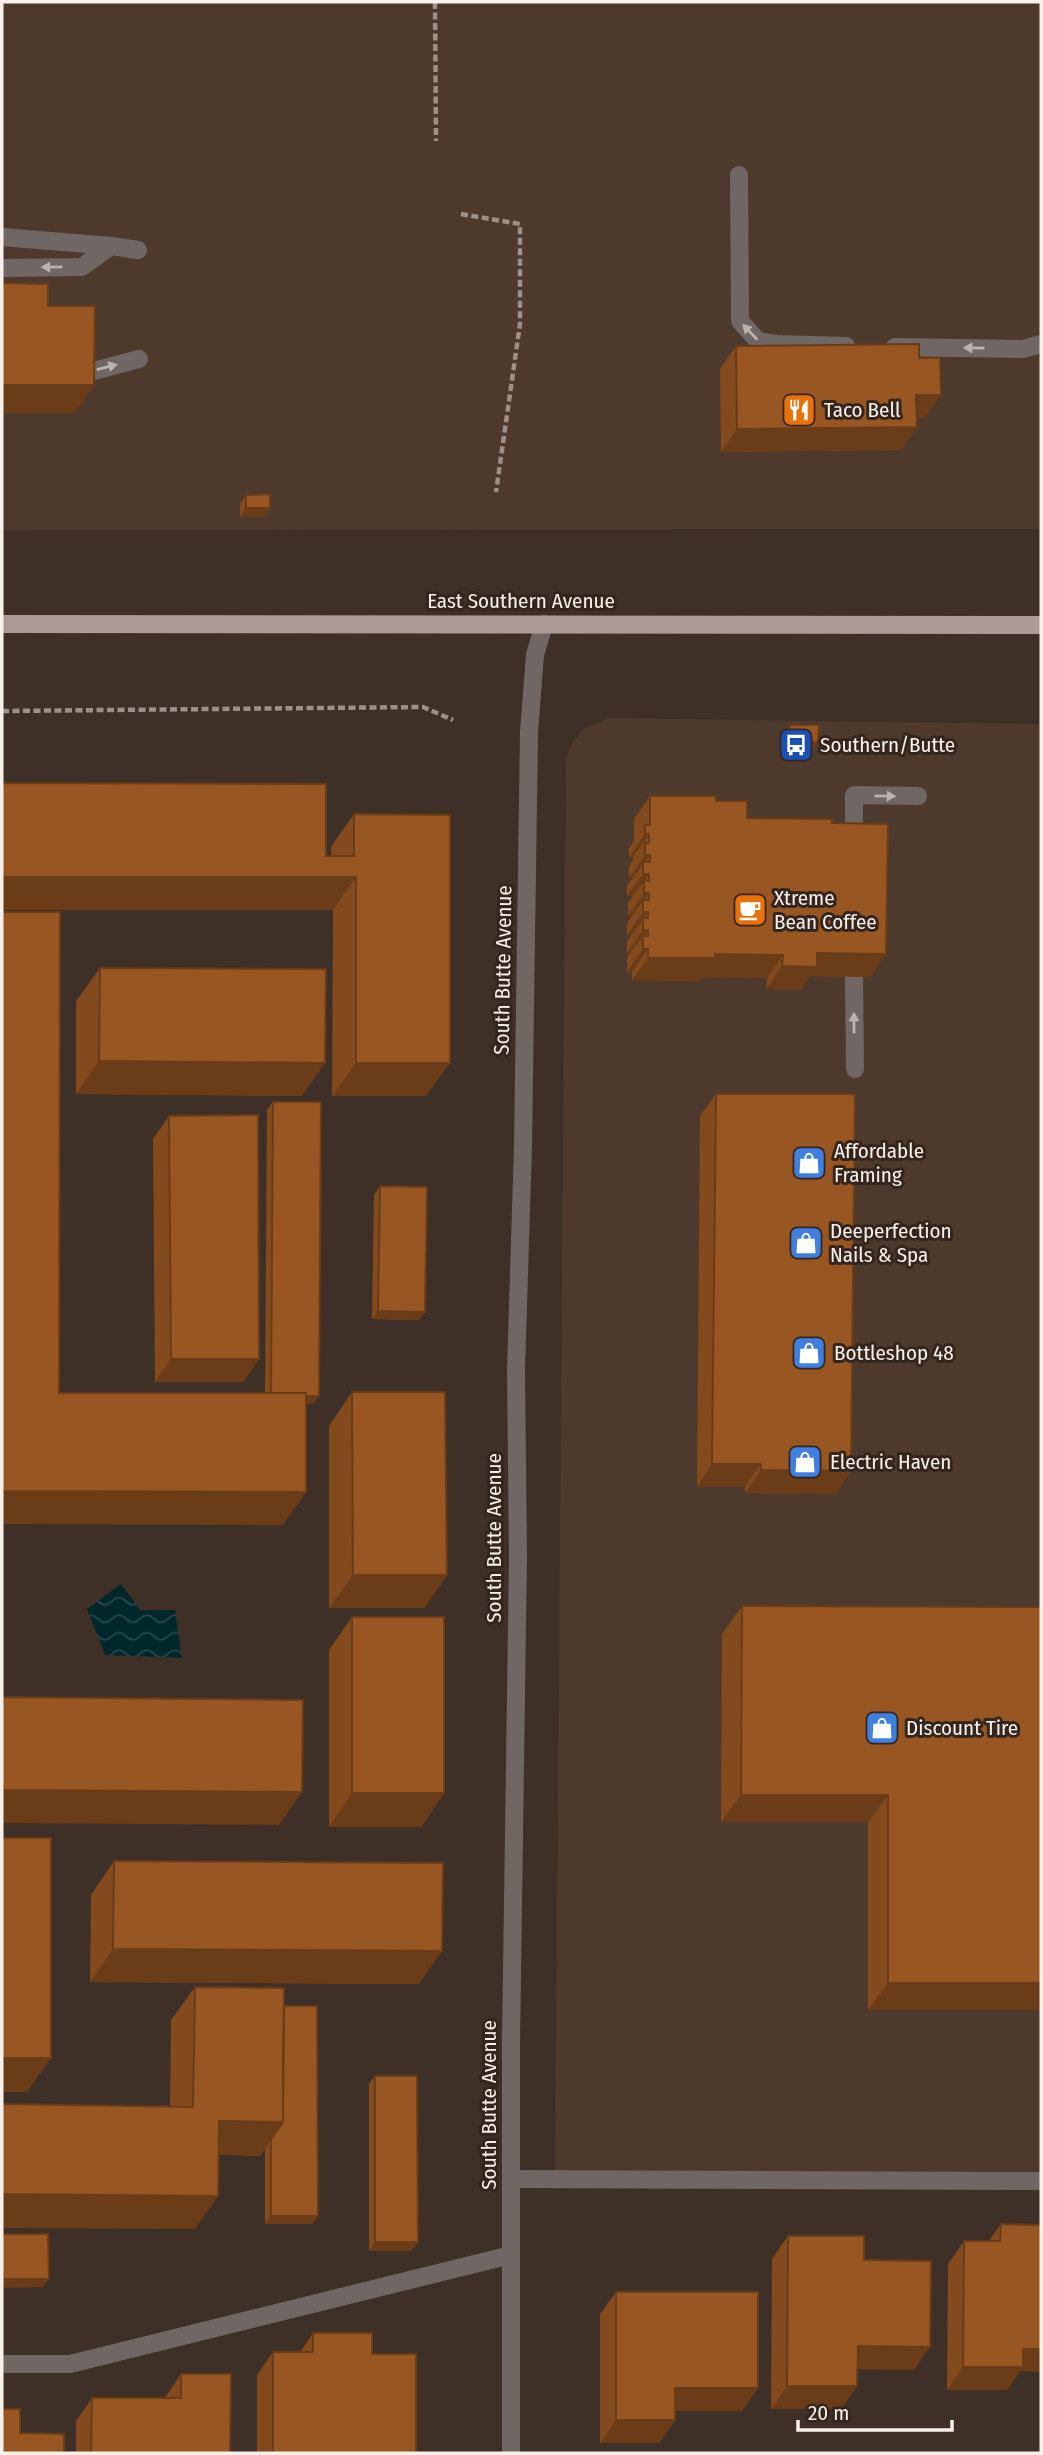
<svg xmlns="http://www.w3.org/2000/svg" width="1043" height="2455" font-family="'Fira Sans Condensed',sans-serif">
  <defs>
    <pattern id="water-waves" width="16" height="10" patternUnits="userSpaceOnUse" patternTransform="scale(1.75)"><rect width="16" height="10" fill="#00282b"/><path d="M0 5q4-4 8 0t8 0" fill="none" stroke="#26484a"/></pattern>
  </defs>
  <rect width="100%" height="100%" fill="#3e3027"/>
  <g fill="#4d3a2d">
    <polygon points="2,2 1041,2 1041,529 2,530"/>
    <polygon points="609,718 1041,724 1041,2176 555,2179 566,761 570,746 583,729"/>
  </g>
  <polygon fill="url(#water-waves)" points="121,1584 140,1610 175,1610 182,1658 105,1655 87,1609"/>
  <g fill="none" stroke-linecap="round" stroke-linejoin="round">
    <g stroke="#9c9089" stroke-width="4.5" stroke-dasharray="7 3.5" stroke-linecap="butt">
      <polyline points="435,2 436,141"/>
      <polyline points="461,214 520,224 520,324 496,492"/>
      <polyline points="2,711 423,707 453,720"/>
    </g>
    <g stroke="#706765" stroke-width="18">
      <polyline points="739,175 740,321 758,341 776,344 846,346"/>
      <polyline points="2,237 111,246"/>
      <polyline points="2,268 82,267 111,246 138,250"/>
      <polyline points="895,347 1023,349 1041,344"/>
      <polyline points="75,376 139,359"/>
      <polyline points="854,847 854,795 918,796"/>
      <polyline points="854,977 855,1069"/>
      <polyline points="511,2179 1041,2181"/>
      <polyline points="2,2364 70,2364 511,2255"/>
      <polyline points="511,2453 511,2042 518,1556 516,1370 523,1145 529,732 535,655 544,624"/>
    </g>
    <polyline stroke="#ab9a95" stroke-width="18" points="2,624 1041,625"/>
  </g>
  <g fill="#834a1d">
    <polygon points="736,346 919,358 925,418 917,418 917,427 901,450 721,452 720,369"/>
    <polygon points="246,495 264,517 240,517 240,504"/>
    <polygon points="790,725 818,742 812,751 783,750 783,733"/>
    <polygon points="650,796 716,801 747,818 832,823 886,954 870,977 810,976 801,990 766,989 767,978 702,977 699,981 632,980 632,972 627,972 627,958 630,953 627,953 627,941 632,935 627,935 627,923 632,916 628,916 628,903 633,896 627,896 627,885 633,878 629,878 629,866 633,860 633,857 629,857 629,848 634,841 634,819"/>
    <polygon points="354,814 426,1096 332,1096 333,910 2,910 331,856 331,847"/>
    <polygon points="100,968 302,1096 76,1094 76,1001"/>
    <polygon points="716,1094 851,1471 836,1494 745,1493 745,1487 697,1487 700,1116"/>
    <polygon points="273,1102 319,1396 313,1404 306,1404 283,1525 59,1393 265,1393 267,1110"/>
    <polygon points="169,1116 259,1359 243,1382 155,1382 153,1139"/>
    <polygon points="380,1186 419,1320 372,1319 374,1195"/>
    <polygon points="352,1392 447,1575 424,1608 329,1608 329,1426"/>
    <polygon points="742,1606 1041,1607 1041,2010 868,2010 868,1822 721,1822 722,1634"/>
    <polygon points="352,1617 444,1793 421,1827 329,1827 329,1650"/>
    <polygon points="114,1861 419,1984 90,1982 91,1895"/>
    <polygon points="195,1987 284,2006 318,2216 312,2224 265,2224 265,2147 260,2156 218,2154 195,2229 170,2107 171,2020"/>
    <polygon points="375,2076 418,2242 411,2251 369,2251 369,2084"/>
    <polygon points="1001,2224 1020,2371 1007,2390 947,2390 948,2264 964,2241 989,2241"/>
    <polygon points="788,2236 864,2260 914,2370 857,2369 857,2386 841,2409 771,2409 772,2259"/>
    <polygon points="616,2292 758,2388 742,2411 675,2411 675,2420 659,2443 600,2443 600,2314"/>
    <polygon points="313,2333 416,2453 257,2453 257,2375 273,2352 300,2352"/>
    <polygon points="181,2374 230,2453 76,2453 76,2421 92,2398 165,2398"/>
  </g>
  <g fill="#6a3c18">
    <polygon points="2,385 94,385 75,413 2,413"/>
    <polygon points="916,395 941,395 925,418 900,418"/>
    <polygon points="917,427 901,450 721,452 737,429"/>
    <polygon points="246,508 270,508 264,517 240,517"/>
    <polygon points="789,742 818,742 812,751 783,750"/>
    <polygon points="645,834 649,834 633,857 629,857"/>
    <polygon points="645,855 650,855 633,878 629,878"/>
    <polygon points="643,874 649,874 633,896 627,896"/>
    <polygon points="2,877 356,877 333,910 2,910"/>
    <polygon points="644,893 649,893 632,916 628,916"/>
    <polygon points="643,912 648,912 632,935 627,935"/>
    <polygon points="643,930 648,930 643,939 643,936 630,953 627,953"/>
    <polygon points="643,949 648,949 632,972 627,972"/>
    <polygon points="817,953 886,954 870,977 810,976 801,990 766,989 782,966"/>
    <polygon points="715,954 783,955 767,978 702,977 699,981 632,980 648,958"/>
    <polygon points="99,1061 325,1063 302,1096 76,1094"/>
    <polygon points="356,1063 450,1063 426,1096 332,1096"/>
    <polygon points="378,1311 425,1312 419,1320 372,1319"/>
    <polygon points="171,1359 259,1359 243,1382 155,1382"/>
    <polygon points="271,1396 319,1396 313,1404 265,1404"/>
    <polygon points="712,1464 761,1464 745,1487 697,1487"/>
    <polygon points="761,1470 851,1471 836,1494 745,1493"/>
    <polygon points="2,1491 306,1492 283,1525 2,1524"/>
    <polygon points="353,1575 447,1575 424,1608 329,1608"/>
    <polygon points="2,1790 302,1792 279,1825 2,1823"/>
    <polygon points="352,1793 444,1793 421,1827 329,1827"/>
    <polygon points="741,1795 888,1795 868,1822 721,1822"/>
    <polygon points="113,1949 442,1951 419,1984 90,1982"/>
    <polygon points="888,1983 1041,1983 1041,2010 868,2010"/>
    <polygon points="2,2058 51,2058 27,2092 2,2092"/>
    <polygon points="219,2121 283,2122 260,2156 195,2154"/>
    <polygon points="2,2194 218,2196 195,2229 2,2228"/>
    <polygon points="271,2216 318,2216 312,2224 265,2224"/>
    <polygon points="375,2242 418,2242 411,2251 369,2251"/>
    <polygon points="2,2279 49,2279 43,2287 2,2288"/>
    <polygon points="858,2346 930,2347 914,2370 842,2369"/>
    <polygon points="1023,2349 1041,2349 1041,2372 1020,2371 1007,2390 947,2390 963,2367"/>
    <polygon points="787,2386 857,2386 841,2409 771,2409"/>
    <polygon points="675,2388 758,2388 742,2411 659,2411"/>
    <polygon points="616,2420 675,2420 659,2443 600,2443"/>
  </g>
  <g fill="#985622" stroke="#6a3c18" stroke-width="2">
    <polygon points="2,279 3,279 3,283 48,284 48,306 95,306 94,385 2,385"/>
    <polygon points="919,344 919,358 940,358 941,395 916,395 917,427 737,429 736,346"/>
    <polygon points="270,494 270,508 246,508 246,495"/>
    <polygon points="790,725 819,725 818,742 789,742"/>
    <polygon points="2,783 326,784 326,856 354,856 354,814 450,815 450,1063 356,1063 356,877 2,877"/>
    <polygon points="650,796 716,796 716,801 747,801 747,818 832,819 832,823 888,824 886,954 817,953 817,967 782,966 783,955 715,954 715,958 648,958 648,949 643,949 643,936 648,936 648,930 643,930 643,918 648,918 648,912 643,912 643,900 649,900 649,893 644,893 644,880 649,881 649,874 643,874 643,862 650,862 650,855 645,855 645,843 649,843 649,834 645,834 645,825 650,825"/>
    <polygon points="2,912 60,912 59,1393 306,1393 306,1492 2,1491"/>
    <polygon points="100,968 326,969 325,1063 99,1061"/>
    <polygon points="716,1094 855,1094 851,1471 761,1470 761,1464 712,1464"/>
    <polygon points="273,1102 321,1102 319,1396 306,1396 306,1393 271,1393"/>
    <polygon points="258,1115 259,1359 171,1359 169,1116"/>
    <polygon points="380,1186 427,1187 425,1312 378,1311"/>
    <polygon points="352,1392 445,1392 447,1575 353,1575"/>
    <polygon points="742,1606 1041,1607 1041,1983 888,1983 888,1795 741,1795"/>
    <rect x="352" y="1617" width="92" height="176"/>
    <polygon points="2,1697 303,1700 302,1792 2,1790"/>
    <rect x="2" y="1838" width="49" height="220"/>
    <polygon points="114,1861 443,1863 442,1951 113,1949"/>
    <polygon points="195,1987 284,1988 283,2122 219,2121 218,2196 2,2194 2,2104 193,2107"/>
    <polygon points="284,2006 317,2006 318,2216 271,2216 271,2139 283,2122"/>
    <polygon points="375,2076 417,2076 418,2242 375,2242"/>
    <polygon points="1001,2224 1041,2225 1041,2349 1023,2349 1023,2367 963,2367 964,2241 1000,2241"/>
    <polygon points="2,2234 48,2234 49,2279 2,2279"/>
    <polygon points="788,2236 864,2236 864,2260 931,2261 930,2347 858,2346 857,2386 787,2386"/>
    <polygon points="616,2292 758,2292 758,2388 675,2388 675,2420 616,2420"/>
    <polygon points="313,2333 372,2333 372,2354 416,2354 416,2453 273,2453 273,2352 313,2352"/>
    <polygon points="181,2374 231,2374 230,2453 91,2453 92,2398 181,2398"/>
    <polygon points="2,2409 20,2409 20,2433 64,2434 64,2453 2,2453"/>
  </g>
  <defs><path id="oneway-solid" d="M-6-.8H1V-3.2L6.5 0L1 3.2V.8H-6Z" transform="scale(1.75)"/></defs>
  <g fill="#bcb2ae">
    <use href="#oneway-solid" transform="translate(52 267) rotate(179)"/>
    <use href="#oneway-solid" transform="translate(750 332) rotate(-134)"/>
    <use href="#oneway-solid" transform="translate(974 348) rotate(-179)"/>
    <use href="#oneway-solid" transform="translate(107 367) rotate(-14)"/>
    <use href="#oneway-solid" transform="translate(885 796) rotate(1)"/>
    <use href="#oneway-solid" transform="translate(854 1023) rotate(-90)"/>
  </g>
  <defs>
    <symbol id="restaurant-square" viewBox="-11 -11 22 22"><rect x="-9" y="-9" width="18" height="18" rx="4" fill="#e8710a" stroke="#34261d"/><path d="M-5-6h1v4h1v-4h1v4h1v-4h1v5L-1.5 .5V6h-2V.5L-5-1ZM5-6V6H3V1.5H1.5Q1.5-4 5-6Z" fill="#fff"/></symbol>
    <symbol id="bus-square" viewBox="-11 -11 22 22"><rect x="-9" y="-9" width="18" height="18" rx="4" fill="#1a4fb4" stroke="#34261d"/><path d="M-5-6H5V4H4V6H2V4H-2V6H-4V4H-5ZM-3.5-4V0h7V-4ZM-3.5 1.2v1.5H-2V1.2ZM2 1.2v1.5H3.5V1.2Z" fill="#fff"/></symbol>
    <symbol id="cafe-square" viewBox="-11 -11 22 22"><rect x="-9" y="-9" width="18" height="18" rx="4" fill="#e8710a" stroke="#34261d"/><path d="M-5.5-4.5H6V0H3Q3 3.5 0 3.5H-2.5Q-5.5 3.5-5.5 0ZM3-3.2v2h1.7v-2ZM-6 4.5H4V6H-6Z" fill="#fff"/></symbol>
    <symbol id="shop-square" viewBox="-11 -11 22 22"><rect x="-9" y="-9" width="18" height="18" rx="4" fill="#3f7fe0" stroke="#34261d"/><path d="M-5-2.5h2.3a2.7 3.5 0 0 1 5.4 0H5L5.5 6h-11ZM-1.5-2.5h3a1.5 2.3 0 0 0-3 0Z" fill="#fff"/></symbol>
  </defs>
  <g fill-rule="evenodd">
    <use href="#restaurant-square" x="780" y="391" width="38" height="38"/>
    <use href="#bus-square" x="777" y="726" width="38" height="38"/>
    <use href="#cafe-square" x="731" y="891" width="38" height="38"/>
    <use href="#shop-square" x="790" y="1144" width="38" height="38"/>
    <use href="#shop-square" x="787" y="1224" width="38" height="38"/>
    <use href="#shop-square" x="790" y="1334" width="38" height="38"/>
    <use href="#shop-square" x="786" y="1443" width="38" height="38"/>
    <use href="#shop-square" x="863" y="1709" width="38" height="38"/>
  </g>
  <g text-anchor="middle" stroke-width="6" stroke-linejoin="round" paint-order="stroke">
    <g font-size="21" fill="#faf0ea" stroke="#34261d" text-anchor="start">
      <text x="824" y="417">Taco Bell</text>
      <text x="820" y="752">Southern/Butte</text>
      <text x="774" y="905">Xtreme<tspan x="774" dy="24">Bean Coffee</tspan></text>
      <text x="834" y="1158">Affordable<tspan x="834" dy="24">Framing</tspan></text>
      <text x="830" y="1238">Deeperfection<tspan x="830" dy="24">Nails &amp; Spa</tspan></text>
      <text x="834" y="1360">Bottleshop 48</text>
      <text x="830" y="1469">Electric Haven</text>
      <text x="906" y="1735">Discount Tire</text>
    </g>
    <g font-size="21" fill="#faf0ea" stroke="#34261d">
      <text x="521" y="608">East Southern Avenue</text>
      <text transform="translate(503 970) rotate(-89)" y="7">South Butte Avenue</text>
      <text transform="translate(494 1538) rotate(-90)" y="7">South Butte Avenue</text>
      <text transform="translate(489 2105) rotate(-90)" y="7">South Butte Avenue</text>
    </g>
  </g>
  <rect width="1043" height="2455" fill="none" stroke="#faf0ea" stroke-width="7"/>
  <path d="M798 2420v10h154v-10" fill="none" stroke="#faf0ea" stroke-width="3.5"/>
  <text x="808" y="2420" font-size="21" fill="#faf0ea" stroke="#34261d" stroke-width="5" paint-order="stroke">20 m</text>
</svg>
